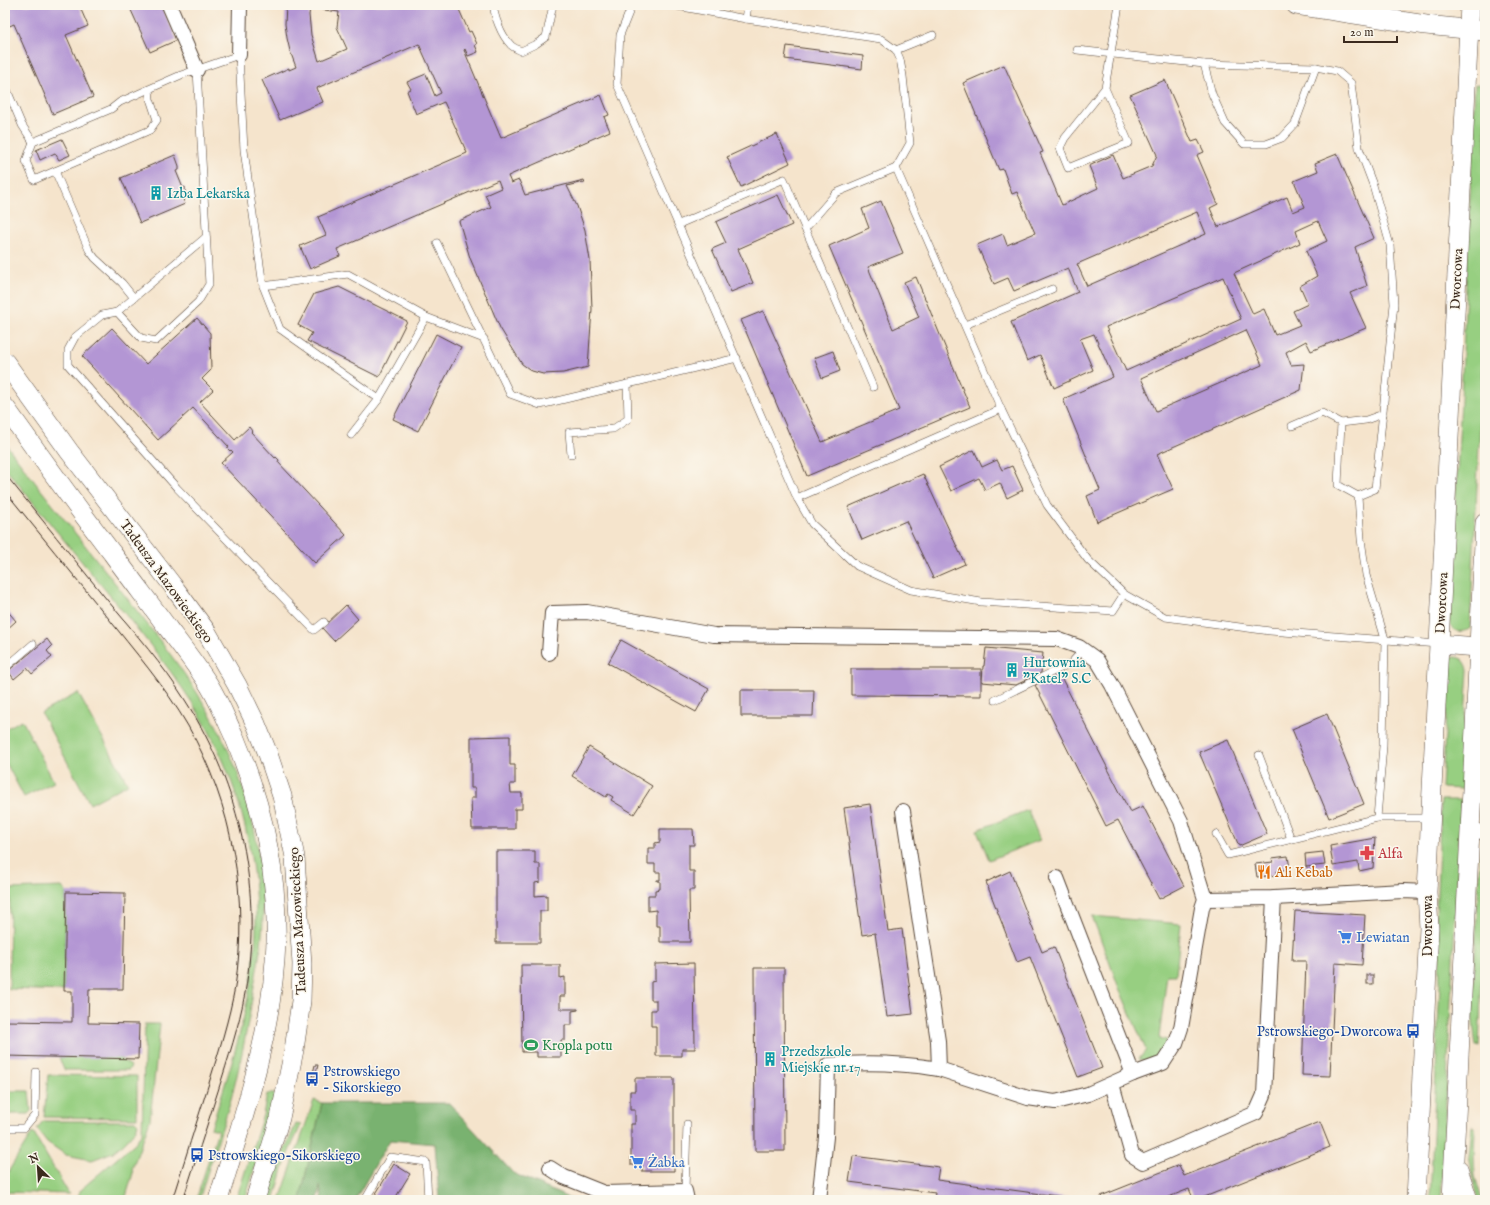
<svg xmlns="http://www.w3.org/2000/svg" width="1490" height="1205" font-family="'IM FELL English',serif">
  <rect width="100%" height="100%" fill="#fbf7ec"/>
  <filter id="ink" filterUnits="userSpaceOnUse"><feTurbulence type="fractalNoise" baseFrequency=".025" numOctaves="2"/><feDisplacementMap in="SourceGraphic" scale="8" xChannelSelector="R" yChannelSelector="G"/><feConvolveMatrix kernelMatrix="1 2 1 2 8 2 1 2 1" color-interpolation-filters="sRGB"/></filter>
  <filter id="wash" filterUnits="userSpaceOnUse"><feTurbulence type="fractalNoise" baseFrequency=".012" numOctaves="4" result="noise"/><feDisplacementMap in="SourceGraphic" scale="16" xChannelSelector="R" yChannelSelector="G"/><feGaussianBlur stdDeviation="0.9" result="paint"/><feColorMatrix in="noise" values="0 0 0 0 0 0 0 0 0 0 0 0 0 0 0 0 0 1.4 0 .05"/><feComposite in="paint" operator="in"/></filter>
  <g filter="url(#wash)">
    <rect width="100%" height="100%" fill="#f5e4cc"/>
    <g fill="#97cf81" stroke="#697c50">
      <path d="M1475,84L1485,85V323L1470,629C1460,633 1453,633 1449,622L1461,400Z"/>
      <path d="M5,443C49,502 96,558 141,616C172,656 204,697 225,743C250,796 264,857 263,916C263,940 258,963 254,987C248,1025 241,1062 231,1099C221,1133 209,1166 199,1200H196L218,1130L211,1128C227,1079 243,1030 251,980C267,885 244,781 191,701C165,661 133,624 102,586C69,547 37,507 5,468Z"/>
      <path d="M1453,657C1462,657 1466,661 1468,670L1463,748V789L1442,788L1449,663Z"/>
      <polygon points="78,693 128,784 90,804 41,713"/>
      <polygon points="22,720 54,782 24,797 5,761 5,729"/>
      <polygon points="1441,800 1461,800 1441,1200 1430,1200 1440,984 1439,949 1436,916"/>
      <polygon points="1028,810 1040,840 989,860 977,830"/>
      <polygon points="1485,848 1485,896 1479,1046 1476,1046 1472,1014 1480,856"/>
      <polygon points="62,887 66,892 64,991 9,989 10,889"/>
      <path d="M1092,916L1181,924L1176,975H1167L1159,1038L1167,1040C1163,1054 1155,1065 1139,1059L1146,1050L1119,988Z"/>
      <polygon points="145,1024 160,1024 150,1120 132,1169 133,1173 125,1200 79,1200 79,1191 135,1143 142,1133"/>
      <polygon points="59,1057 119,1058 131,1066 129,1070 64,1070"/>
      <polygon points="48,1075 137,1076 137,1118 44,1117"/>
      <polygon points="5,1091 29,1091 31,1111 28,1114 5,1114"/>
      <polygon points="267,1094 275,1094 265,1134 245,1200 236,1200 263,1115"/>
      <polygon points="314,1100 322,1103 300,1200 280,1200"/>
      <polygon points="43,1121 135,1121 138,1124 135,1131 124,1143 113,1152 92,1160 66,1155 47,1142 37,1129"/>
      <polygon points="296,1124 301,1125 287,1156 274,1200 264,1200 270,1183"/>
      <polygon points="1472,1126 1475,1127 1474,1156 1475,1176 1482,1200 1478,1200 1469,1156"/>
      <polygon points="32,1133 34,1134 69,1194 5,1192 5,1177"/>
    </g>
    <polygon fill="#79b26f" stroke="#5a6e46" points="322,1103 449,1103 513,1173 573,1200 439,1200 435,1144 390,1140 355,1200 322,1200 320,1186 318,1200 300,1200"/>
    <g id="blocks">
      <g fill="#b396d4" fill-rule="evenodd">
        <polygon points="5,5 79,5 88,26 66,35 93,97 53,114 14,24 5,28"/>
        <polygon points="138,5 161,5 177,40 150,52 130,8"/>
        <path d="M286,5H457L469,32L471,31L477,44L475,45L478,52L468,56L465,49L464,50L501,138L601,95L609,115L604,117L610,131L508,176L511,183L519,180L525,195L584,180L585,183H583V182L567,186L577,206L585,230L590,260L592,309L588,367L563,373L543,374L532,371L522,364L500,328L470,258L459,221L491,207L485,195L501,188L498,180L337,249L340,256L310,269L300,246L326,235L318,217L467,153L444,102L416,114L407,91L411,89L407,82L426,74L435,96L441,93L419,44L317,88L323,102L280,120L262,80L289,68V70L296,67L290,51L287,38L285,24ZM310,8L339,12L337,27L347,49L319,61L311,35L309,15Z"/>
        <polygon points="787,46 863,56 862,69 785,59"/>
        <path d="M1004,65L1043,152L1040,153L1062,205L1098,188L1089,166L1113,155L1123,178L1152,166L1157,155L1130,95L1165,80L1192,142L1198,140L1204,152L1197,155L1218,204L1210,208L1218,227L1287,197L1293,212L1305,207L1294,181L1318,171L1315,163L1337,154L1374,238L1355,247L1367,286L1350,293L1366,328L1311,351L1306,341L1286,352L1291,365L1304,364L1301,390L1157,454L1173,489L1097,522L1087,496L1100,490L1063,399L1113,377L1094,334L1080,339L1093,370L1054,388L1040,355L1027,361L1011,322L1078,292L1068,268L1014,291L1008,278L994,284L977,245L1003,234L1007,245L1035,233L1017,192L1012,194L1003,169L999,170L963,83ZM1197,212L1206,234L1087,286L1077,264ZM1318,221L1327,241L1306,251L1317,276L1300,286L1308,304L1293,311L1300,325L1275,335L1264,309L1253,314L1234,273L1300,243L1296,231ZM1223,277L1241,319L1126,371L1106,327ZM1246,330L1262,365L1156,411L1141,378Z"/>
        <polygon points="777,134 790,163 741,187 727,157"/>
        <polygon points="62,139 70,155 59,160 55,153 40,160 36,150"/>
        <polygon points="175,155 179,166 179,170 176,171 183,188 185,187 185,199 183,199 185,204 140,223 121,178"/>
        <polygon points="778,195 792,225 738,249 753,283 731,292 712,249 726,243 716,222"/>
        <polygon points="881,201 903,253 868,267 893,329 919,317 904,282 916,277 970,407 807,476 741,320 763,311 822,442 899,410 829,246 869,228 862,209"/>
        <polygon points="339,287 407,321 379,377 307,341 312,333 298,325 314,294"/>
        <polygon points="197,318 210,333 211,370 202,379 213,390 200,402 235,440 249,427 252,431 251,432 275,458 276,457 279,460 278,462 346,535 315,563 221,463 233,452 231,450 230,451 227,448 229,447 193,408 158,440 82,356 112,328 146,364"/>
        <polygon points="436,334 461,347 418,431 393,419"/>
        <polygon points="833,351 840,371 822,378 814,358"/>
        <polygon points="974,450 982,467 997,460 1002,470 1012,466 1023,490 1007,498 1000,483 985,490 979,478 951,491 939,467"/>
        <polygon points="923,474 965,564 933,578 906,521 862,540 848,507"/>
        <polygon points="346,605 358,619 334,641 322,628"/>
        <polygon points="5,608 16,621 5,631"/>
        <polygon points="47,639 52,646 47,651 52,657 32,674 27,668 14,679 8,671"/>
        <polygon points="621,640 709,689 696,712 608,663"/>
        <polygon points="986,648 1043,653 1041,673 1016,685 982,682 983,666 984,666"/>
        <polygon points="851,669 981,669 981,696 851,695"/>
        <polygon points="1059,673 1130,812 1143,806 1184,886 1159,899 1118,820 1106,826 1035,685"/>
        <polygon points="741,690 814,690 813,716 741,716"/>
        <polygon points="1327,714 1364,804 1329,818 1292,729"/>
        <polygon points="510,736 510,765 515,765 515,784 510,784 511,793 522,793 522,809 515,809 515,829 472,829 471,798 475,798 475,788 471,788 471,737"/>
        <polygon points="1228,740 1267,834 1239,846 1199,752"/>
        <polygon points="589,747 652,786 634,814 611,800 613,797 608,794 606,797 572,776"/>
        <polygon points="870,804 888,931 902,929 913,1014 887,1017 875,933 862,935 844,808"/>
        <polygon points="660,829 693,829 694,845 689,845 689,871 694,871 694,890 689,890 690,942 660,942 660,926 656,926 656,910 648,911 648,895 655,895 655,890 660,889 660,881 657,881 657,880 660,880 660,872 655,872 655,864 648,864 648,848 655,848 655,843 660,842"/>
        <polygon points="1375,838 1373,868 1359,871 1358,862 1333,866 1330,846"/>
        <polygon points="496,851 535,851 535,864 540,864 540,882 535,883 535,896 547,895 547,911 540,911 540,943 496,943"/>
        <polygon points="1323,852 1325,865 1306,867 1305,854"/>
        <polygon points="1288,856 1290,869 1277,871 1277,875 1257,877 1255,864 1273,862 1272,858"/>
        <polygon points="1010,871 1042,952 1054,947 1102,1068 1078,1077 1030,957 1017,962 986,882"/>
        <polygon points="66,892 125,893 123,989 89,989 88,1023 139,1024 138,1059 5,1056 5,1021 72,1022 72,991 64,991"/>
        <polygon points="1295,911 1365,915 1362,965 1335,963 1330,1076 1302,1075 1306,961 1292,961"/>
        <polygon points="694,963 695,1049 682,1049 682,1056 656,1056 656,1026 651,1026 651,1010 656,1010 656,1000 651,1000 651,982 655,981 655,964"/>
        <polygon points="521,965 560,965 560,978 565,977 565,996 560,996 560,1009 578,1009 578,1010 572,1011 572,1025 565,1025 565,1040 561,1040 561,1057 537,1057 537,1052 522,1052"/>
        <polygon points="754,968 784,968 785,1151 755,1151"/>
        <rect x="1367" y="975" width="6" height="9"/>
        <polygon points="315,1065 318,1065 315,1077 312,1077"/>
        <polygon points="635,1078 674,1078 674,1171 642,1171 642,1165 631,1165 631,1124 635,1124 635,1110 630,1110 630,1091 635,1091"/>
        <polygon points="1320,1122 1330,1147 1197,1200 1194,1200 1189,1189 1161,1200 1102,1200 1101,1196 1179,1165 1184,1176"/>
        <polygon points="853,1156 939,1167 937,1180 1079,1199 1079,1200 934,1200 935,1193 849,1182"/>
        <polygon points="394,1164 410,1174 394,1200 372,1200"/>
      </g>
    </g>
  </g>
  <g filter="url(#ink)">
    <use href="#blocks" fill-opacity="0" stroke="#574638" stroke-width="1"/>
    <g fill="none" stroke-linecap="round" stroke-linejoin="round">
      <defs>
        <g id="lane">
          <path d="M494,5C493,15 502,36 510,44C512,47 517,49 521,51L536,44L546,37L553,5"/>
          <polyline points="632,5 620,35 617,84 797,498 812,524 857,566 911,590 981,602 1113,611 1124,594"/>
          <polyline points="672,5 746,19 881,39 896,50 900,59 903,76 910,143 896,168 1001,409 1047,505 1088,560 1124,594 1165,617 1270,631 1438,644"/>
          <polyline points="746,19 748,5"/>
          <polyline points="896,50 933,35"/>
          <polyline points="1077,50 1204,64"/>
          <polygon points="1204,64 1316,67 1295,124 1282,138 1266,144 1244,144 1225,123 1212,94"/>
          <polyline points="1316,67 1337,71 1351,83 1359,148 1373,185 1390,245 1394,304 1375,489 1358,496 1361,539 1366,575 1385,639 1383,746 1377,818"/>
          <polyline points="5,85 22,125 33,142"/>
          <polyline points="1105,88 1129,143 1068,168 1060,148 1065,138 1105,88 1119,5"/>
          <polyline points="149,89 120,102 111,109 33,142 26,161 34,180 150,130 157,120 150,99 149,89 181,75 239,55 244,150 263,286 280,329 379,399"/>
          <polyline points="55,171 89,250 95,258 122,283 134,298"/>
          <polyline points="679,224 784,179 873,387"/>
          <polyline points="805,229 836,193 896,168"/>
          <polyline points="206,237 117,312 102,315 75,337 68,350 68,365 177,488 314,630 324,622"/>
          <polyline points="437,243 510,394 540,405 737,358"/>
          <polyline points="263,286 348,274 426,317 379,399 351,435"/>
          <polyline points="117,312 141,338 156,341 198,302 209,284 197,70"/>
          <polyline points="426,317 484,339"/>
          <polyline points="965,325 1052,289"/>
          <polyline points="1341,423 1338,485 1358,496"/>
          <polyline points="1292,426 1322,413 1341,423 1366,420 1383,414"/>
          <polyline points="571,455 569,432 613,429 628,419 627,384"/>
          <polyline points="797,498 1001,409"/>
          <polyline points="5,668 33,644"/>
          <polyline points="995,700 1071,663 1083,650"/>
          <polyline points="1259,755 1291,839"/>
          <polyline points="1216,834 1228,855 1377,818 1430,818"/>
          <polyline points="5,1128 24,1128 35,1115 36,1072"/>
          <polyline points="685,1191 687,1124"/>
          <polyline points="365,1200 390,1157 426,1162 428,1200"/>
        </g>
        <g id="street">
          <polyline points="169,5 197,70"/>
          <polyline points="239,55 240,5"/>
          <polyline points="549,653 552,613 587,612 714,635 1057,639 1079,647 1097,660 1112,685 1181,821 1205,899 1202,908 1181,1028 1176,1043 1163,1063 1133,1074 1088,1094 1055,1102 1028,1098 939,1069 938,1041 903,811"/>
          <polyline points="1469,831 1485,832"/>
          <polyline points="1057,878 1133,1074"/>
          <polyline points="1205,899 1274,898 1403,891 1427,892"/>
          <polyline points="1112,1084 1132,1155 1143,1162 1256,1113 1264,1095 1274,898"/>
          <polyline points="550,1168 564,1177 604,1193 685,1191 687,1200"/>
          <path d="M819,1200L826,1137L828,1065C865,1062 902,1063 939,1069"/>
        </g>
        <g id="secondary">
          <polyline points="1296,5 1426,25 1485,31"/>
          <polyline points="5,362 69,451 173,586 206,631 237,685 256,724 268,754 282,796 295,857 302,964 301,1001 294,1050 280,1118 255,1200"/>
          <path d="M5,407C40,456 75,505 112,553C131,579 151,605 170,631C183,648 197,666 209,685C219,701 226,719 234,736C261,801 278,872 276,942C273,1031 244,1116 218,1200"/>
          <polyline points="1439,644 1478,647"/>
          <polyline points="1458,1169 1468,1200"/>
          <polyline points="1416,1200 1429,928 1427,892 1470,5"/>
          <polyline points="1452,1200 1485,523"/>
        </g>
      </defs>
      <use href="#lane" stroke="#574638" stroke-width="8"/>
      <use href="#street" stroke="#574638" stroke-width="16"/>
      <use href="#secondary" stroke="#574638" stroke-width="20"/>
      <use href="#lane" stroke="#fff" stroke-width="7"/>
      <use href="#street" stroke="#fff" stroke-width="14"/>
      <use href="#secondary" stroke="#fff" stroke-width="19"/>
      <g stroke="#3b2a1e" stroke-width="1">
        <path d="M5,474C39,516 74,559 108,601C135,633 163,665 185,700C241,787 263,892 245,993C239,1026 228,1059 218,1091C206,1127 195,1164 183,1200"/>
        <path d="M5,491C38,532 72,573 105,614C134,651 165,686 188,726C233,805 249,898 235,987C229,1019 219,1051 209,1083C197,1122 184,1161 172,1200"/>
      </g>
    </g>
  </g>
  <defs>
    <symbol id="building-bare" viewBox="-9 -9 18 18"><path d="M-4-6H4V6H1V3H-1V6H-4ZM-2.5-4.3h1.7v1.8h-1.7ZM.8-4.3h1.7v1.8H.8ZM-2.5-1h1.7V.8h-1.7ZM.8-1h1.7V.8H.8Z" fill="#0f9aa8" stroke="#fbf7ec" stroke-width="2.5" paint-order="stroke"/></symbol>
    <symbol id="pharmacy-bare" viewBox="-9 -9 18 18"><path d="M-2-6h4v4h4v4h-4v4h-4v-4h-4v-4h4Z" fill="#e0444e" stroke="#fbf7ec" stroke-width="2.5" paint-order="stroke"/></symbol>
    <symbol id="restaurant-bare" viewBox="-9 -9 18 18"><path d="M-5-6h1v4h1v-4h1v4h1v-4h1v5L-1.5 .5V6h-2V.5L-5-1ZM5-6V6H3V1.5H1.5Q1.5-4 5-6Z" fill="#e8710a" stroke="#fbf7ec" stroke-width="2.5" paint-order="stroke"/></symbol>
    <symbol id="supermarket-bare" viewBox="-9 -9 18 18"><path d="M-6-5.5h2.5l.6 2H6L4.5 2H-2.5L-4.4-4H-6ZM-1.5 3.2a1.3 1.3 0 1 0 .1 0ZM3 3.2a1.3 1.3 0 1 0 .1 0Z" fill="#3f7fe0" stroke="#fbf7ec" stroke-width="2.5" paint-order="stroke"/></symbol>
    <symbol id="bus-bare" viewBox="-9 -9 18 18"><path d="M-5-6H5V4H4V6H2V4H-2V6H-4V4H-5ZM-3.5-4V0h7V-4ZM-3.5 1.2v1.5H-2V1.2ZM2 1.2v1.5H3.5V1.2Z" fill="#1a4fb4" stroke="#fbf7ec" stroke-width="2.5" paint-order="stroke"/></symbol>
    <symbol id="stadium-bare" viewBox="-9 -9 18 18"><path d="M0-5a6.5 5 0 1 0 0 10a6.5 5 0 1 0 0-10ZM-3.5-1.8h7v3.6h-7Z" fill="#2e9e5b" stroke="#fbf7ec" stroke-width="2.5" paint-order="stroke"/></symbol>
  </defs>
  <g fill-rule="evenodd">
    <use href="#building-bare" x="146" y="183" width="20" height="20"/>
    <use href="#building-bare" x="1002" y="660" width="20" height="20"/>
    <use href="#pharmacy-bare" x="1357" y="843" width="20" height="20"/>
    <use href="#restaurant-bare" x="1254" y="862" width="20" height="20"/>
    <use href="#supermarket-bare" x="1335" y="927" width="20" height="20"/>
    <use href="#bus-bare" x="1403" y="1021" width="20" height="20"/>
    <use href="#stadium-bare" x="521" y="1035" width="20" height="20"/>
    <use href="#building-bare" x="760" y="1049" width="20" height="20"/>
    <use href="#bus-bare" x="302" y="1069" width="20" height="20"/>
    <use href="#bus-bare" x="187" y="1145" width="20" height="20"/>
    <use href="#supermarket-bare" x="627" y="1152" width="20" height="20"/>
  </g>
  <g text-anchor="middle" stroke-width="3" stroke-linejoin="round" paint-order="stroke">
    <g font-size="14" fill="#0d838f" stroke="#fbf7ec" text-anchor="start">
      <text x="167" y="198">Izba Lekarska</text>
      <text x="1023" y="667">Hurtownia<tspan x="1023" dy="16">"Katel" S.C</tspan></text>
      <text x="781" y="1056">Przedszkole<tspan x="781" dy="16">Miejskie nr 17</tspan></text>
    </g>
    <g font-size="14" fill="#3b2a1e" stroke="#fbf7ec">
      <text transform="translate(1456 279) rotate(-87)" y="5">Dworcowa</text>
      <text transform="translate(167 581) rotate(54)" y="5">Tadeusza Mazowieckiego</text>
      <text transform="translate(1441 603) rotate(-87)" y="5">Dworcowa</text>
      <text transform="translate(297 921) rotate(-93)" y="5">Tadeusza Mazowieckiego</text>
      <text transform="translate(1427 926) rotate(-90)" y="5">Dworcowa</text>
    </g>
    <g font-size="14" fill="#be3a42" stroke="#fbf7ec" text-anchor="start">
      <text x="1378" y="858">Alfa</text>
    </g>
    <g font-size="14" fill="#c56008" stroke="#fbf7ec" text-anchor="start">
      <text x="1275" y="877">Ali Kebab</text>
    </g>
    <g font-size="14" fill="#366cbe" stroke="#fbf7ec" text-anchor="start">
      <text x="1356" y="942">Lewiatan</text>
      <text x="648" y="1167">Żabka</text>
    </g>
    <g font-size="14" fill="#164399" stroke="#fbf7ec" text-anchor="start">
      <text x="1402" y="1036" text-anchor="end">Pstrowskiego-Dworcowa</text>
      <text x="323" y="1076">Pstrowskiego<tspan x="323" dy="16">- Sikorskiego</tspan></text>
      <text x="208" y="1160">Pstrowskiego-Sikorskiego</text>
    </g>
    <g font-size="14" fill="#27864d" stroke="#fbf7ec" text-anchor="start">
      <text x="542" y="1050">Kropla potu</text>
    </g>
  </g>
  <rect width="1490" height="1205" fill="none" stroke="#fbf7ec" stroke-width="20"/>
  <g transform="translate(38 1167) rotate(335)" stroke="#fbf7ec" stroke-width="3" paint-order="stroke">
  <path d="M0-3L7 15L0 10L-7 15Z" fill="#3b2a1e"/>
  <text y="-6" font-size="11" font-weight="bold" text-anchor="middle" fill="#3b2a1e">N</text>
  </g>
  <path d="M1344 36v6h53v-6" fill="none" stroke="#3b2a1e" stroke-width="2"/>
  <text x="1350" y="36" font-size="12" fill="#3b2a1e" stroke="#fbf7ec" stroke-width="3" paint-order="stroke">20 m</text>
</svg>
